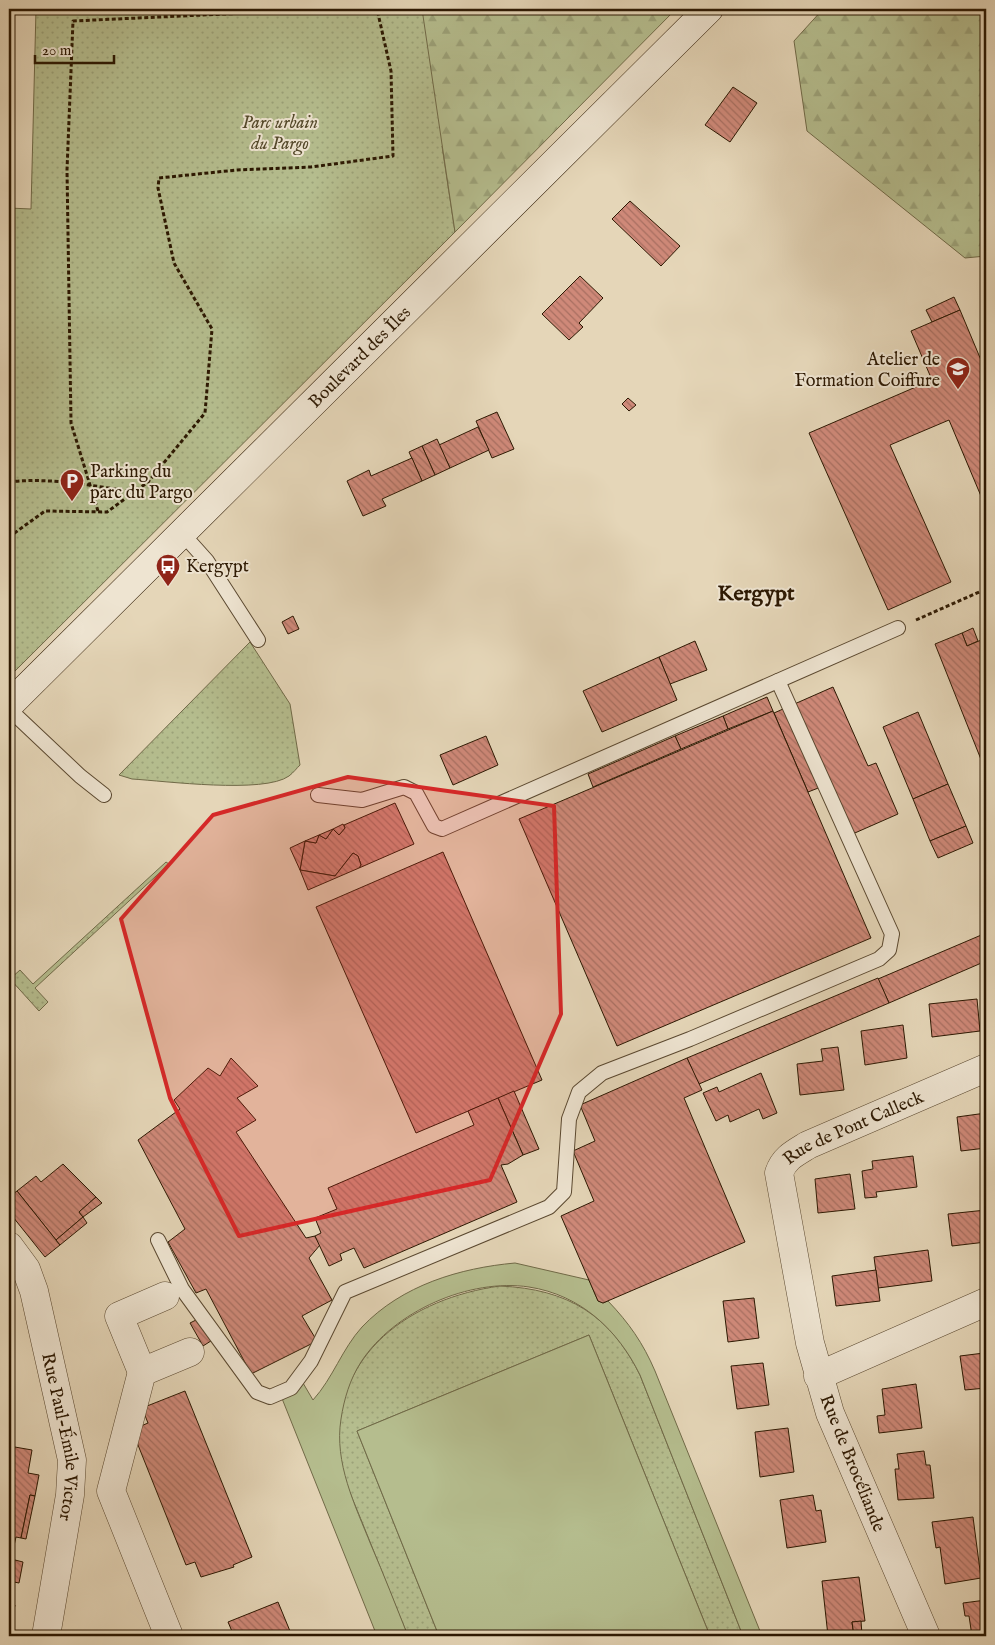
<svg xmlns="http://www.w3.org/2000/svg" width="995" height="1645" font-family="'IM FELL English',serif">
  <defs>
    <pattern id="grass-dots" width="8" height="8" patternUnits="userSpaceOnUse" patternTransform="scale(1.25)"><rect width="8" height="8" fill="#b5bd8e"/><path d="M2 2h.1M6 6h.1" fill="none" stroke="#9ca279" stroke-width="1.8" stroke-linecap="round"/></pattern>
    <pattern id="forest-firs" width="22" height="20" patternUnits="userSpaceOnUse" patternTransform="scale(1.25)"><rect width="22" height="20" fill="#b5bd8e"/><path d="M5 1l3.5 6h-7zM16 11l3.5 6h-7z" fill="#9ca279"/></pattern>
    <pattern id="building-back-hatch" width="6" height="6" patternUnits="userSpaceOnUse" patternTransform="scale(1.25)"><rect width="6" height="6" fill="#cf8979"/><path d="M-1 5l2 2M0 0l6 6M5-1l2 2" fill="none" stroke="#a86f61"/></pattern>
  </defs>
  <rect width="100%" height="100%" fill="#e5d6b8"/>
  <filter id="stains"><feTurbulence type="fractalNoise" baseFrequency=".004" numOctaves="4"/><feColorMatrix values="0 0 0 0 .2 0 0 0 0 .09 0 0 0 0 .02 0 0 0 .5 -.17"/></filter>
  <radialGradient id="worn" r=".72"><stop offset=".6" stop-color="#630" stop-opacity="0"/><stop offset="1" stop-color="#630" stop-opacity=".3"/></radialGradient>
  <g fill="url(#grass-dots)" stroke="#706a48">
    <polygon points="36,9 586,9 442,146 455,232 9,677 9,208 31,209"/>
    <path d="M250,642L290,704L300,765C297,768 293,773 289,776C264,794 165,781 132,779L119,775Z"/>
    <polygon points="166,862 169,864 35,988 48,1002 39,1011 10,979 20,970 33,984"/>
    <path d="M500,1286C568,1289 610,1315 640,1375L743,1636H710L589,1335L357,1431L439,1636H408C393,1600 379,1564 364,1527C355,1504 342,1478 339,1452C331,1353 412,1298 500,1286Z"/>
  </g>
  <g fill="url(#forest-firs)" stroke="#706a48">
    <polygon points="422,9 676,9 455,232"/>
    <polygon points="823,9 986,9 986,256 965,258 807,131 794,41"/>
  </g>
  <g fill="#b5bd8e" stroke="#706a48">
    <path d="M515,1263L589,1280L598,1301L603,1303L608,1301C629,1323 643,1343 655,1371L762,1636H743L640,1375C618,1330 581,1295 529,1287C470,1278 394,1311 361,1362C350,1379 344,1399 341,1419C334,1463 355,1505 371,1545C384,1575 396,1606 408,1636H377L281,1396L303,1383L313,1400C333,1378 342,1349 362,1327C402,1285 460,1268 515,1263Z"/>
    <polygon points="589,1335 710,1636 439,1636 357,1431"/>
  </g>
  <g fill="url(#building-back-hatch)" stroke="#2c1802">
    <polygon points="733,87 757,103 730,142 705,125"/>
    <polygon points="630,201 680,246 661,266 612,219"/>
    <polygon points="580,276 603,298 579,323 583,327 569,340 542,314"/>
    <polygon points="954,297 960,310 932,322 926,310"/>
    <polygon points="960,310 986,372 986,508 949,420 890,445 951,582 888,610 809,433 932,380 911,331"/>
    <polygon points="628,398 636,405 629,411 622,404"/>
    <polygon points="497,412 514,449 492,458 476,421"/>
    <polygon points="478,427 489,450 450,468 439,445"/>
    <polygon points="437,439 450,468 435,475 422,446"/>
    <polygon points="422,446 435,475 422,481 409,452"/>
    <polygon points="412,458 422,481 382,499 386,506 363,516 347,481 369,470 371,476"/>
    <polygon points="293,616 299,629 288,634 282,622"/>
    <polygon points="973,628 978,641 967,646 962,633"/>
    <polygon points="962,633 967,646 986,638 986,772 935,644"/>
    <polygon points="695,641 707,670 670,684 659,657"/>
    <polygon points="659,657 677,700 602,732 583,691"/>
    <polygon points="833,687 868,766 876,763 898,814 848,836 826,785 808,792 774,713"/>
    <polygon points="767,697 773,711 728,729 723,716"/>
    <polygon points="773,711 871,938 617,1046 519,819"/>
    <polygon points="918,712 948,784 913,799 883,727"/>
    <polygon points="723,716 728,729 681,749 675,736"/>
    <polygon points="486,736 498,765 453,785 440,755"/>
    <polygon points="675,736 681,749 593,787 588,774"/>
    <polygon points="948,784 966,826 930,841 913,799"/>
    <polygon points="395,803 414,844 359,868 361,865 358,856 353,853 335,876 300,870 305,841 316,843 319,835 326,839 333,829 339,835 345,828 344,825"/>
    <polygon points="343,824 345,828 339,835 333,829"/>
    <polygon points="966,826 973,843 938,858 930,841"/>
    <polygon points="333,829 326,839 319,835 316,843 305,841"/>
    <polygon points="305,841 300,870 290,848"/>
    <polygon points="443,852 542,1080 416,1133 316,907"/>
    <polygon points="353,853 358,856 361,865 359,868 308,890 300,870 335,876"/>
    <polygon points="986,933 986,961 889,1003 878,979"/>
    <polygon points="878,978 889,1003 699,1084 697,1081 687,1058"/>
    <polygon points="977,999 980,1031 932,1037 929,1004"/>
    <polygon points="903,1025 907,1058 865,1065 861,1031"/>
    <polygon points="838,1047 844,1090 800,1095 797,1064 823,1061 821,1049"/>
    <polygon points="231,1058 258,1086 237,1098 256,1120 236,1132 306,1238 315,1236 320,1245 309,1258 332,1300 302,1316 317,1341 251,1374 206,1289 196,1293 168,1242 185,1229 138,1140 180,1109 174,1100 208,1068 220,1076"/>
    <polygon points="687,1058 702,1090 684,1098 745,1242 603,1303 598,1301 561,1216 594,1201 573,1151 595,1141 580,1105"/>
    <polygon points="761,1073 777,1113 763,1119 759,1109 730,1122 728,1115 716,1121 703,1093 717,1087 719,1092"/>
    <polygon points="514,1091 539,1149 523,1155 498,1098"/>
    <polygon points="498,1098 523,1155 508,1164 501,1165 517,1202 364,1268 354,1248 340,1254 342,1260 329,1266 315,1236 321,1233 315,1218 337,1209 328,1188 474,1125 468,1111"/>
    <polygon points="986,1113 986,1148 961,1151 957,1117"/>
    <polygon points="913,1156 917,1187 876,1192 877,1197 865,1198 862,1171 873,1169 872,1161"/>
    <polygon points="63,1164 96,1197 79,1212 83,1217 56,1240 17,1191 36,1176 41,1182"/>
    <polygon points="850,1174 855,1209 818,1213 815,1179"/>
    <polygon points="17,1191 60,1245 45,1257 9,1212 9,1197"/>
    <polygon points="96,1197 102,1203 83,1217 79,1212"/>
    <polygon points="986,1210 986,1242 952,1246 948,1214"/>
    <polygon points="83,1217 87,1223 60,1245 56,1240"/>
    <polygon points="928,1250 932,1281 878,1288 874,1257"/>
    <polygon points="876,1270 880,1301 836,1306 832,1276"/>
    <polygon points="754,1298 759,1338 728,1342 723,1301"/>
    <polygon points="202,1317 214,1339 203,1346 190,1323"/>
    <polygon points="983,1350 986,1350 986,1388 965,1390 960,1356 984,1353"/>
    <polygon points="763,1363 769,1405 737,1409 731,1366"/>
    <polygon points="916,1384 922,1428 879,1433 877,1416 885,1415 882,1389"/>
    <polygon points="185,1391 252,1557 233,1565 234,1567 201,1577 195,1562 186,1565 132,1430 148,1423 142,1408"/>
    <polygon points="788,1428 794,1472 760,1477 755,1432"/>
    <polygon points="9,1446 32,1450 28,1473 39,1475 35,1496 30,1495 21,1538 16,1537 11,1559 23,1562 19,1583 9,1581"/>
    <polygon points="924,1451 926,1465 930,1465 934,1498 898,1500 895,1469 899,1469 897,1454"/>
    <polygon points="30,1495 35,1496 26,1539 21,1538"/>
    <polygon points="813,1495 816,1511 821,1510 826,1542 787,1548 780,1500"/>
    <polygon points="973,1517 981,1578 945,1584 940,1547 936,1548 932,1522"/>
    <polygon points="859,1577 865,1621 852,1622 854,1636 828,1636 822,1581"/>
    <polygon points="986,1600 986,1636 972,1636 969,1616 965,1616 963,1603"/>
    <polygon points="278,1602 292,1636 234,1636 228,1622"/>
    <polygon points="9,1603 15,1605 11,1625 9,1625"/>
    <polygon points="861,1621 862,1635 854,1636 852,1622"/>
  </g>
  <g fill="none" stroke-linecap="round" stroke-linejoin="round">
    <defs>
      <g id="lane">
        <polyline points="181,532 207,561 258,640"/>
        <polyline points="9,709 80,776 104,795"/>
        <polyline points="318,795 362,800 404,787 416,793 434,826 442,829 898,628"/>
        <polyline points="158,1240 182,1289 257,1392 270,1397 291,1388 311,1361 345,1292 549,1207 564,1192 569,1119 579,1092 602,1073 690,1039 879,959 889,950 892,934 778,681"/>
      </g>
      <g id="street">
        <path id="s1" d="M9,1246L26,1269L34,1291L72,1460L70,1495L46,1636"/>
        <polyline points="142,1372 119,1316 165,1296"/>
        <polyline points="818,1376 986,1302"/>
        <polyline points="169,1636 111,1491 142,1372 190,1352"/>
        <path id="s2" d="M926,1636L830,1413L810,1343L779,1173C784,1158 795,1153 808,1145L986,1068"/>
      </g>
      <g id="secondary">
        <path id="s3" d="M9,705L709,9"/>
      </g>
    </defs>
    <use href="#lane" stroke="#5a4830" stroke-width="16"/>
    <use href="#street" stroke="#5a4830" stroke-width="29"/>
    <use href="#secondary" stroke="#2c1802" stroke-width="29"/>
    <g stroke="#2c1802" stroke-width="3" stroke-dasharray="4 2.5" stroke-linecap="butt">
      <path d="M9,482C50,477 93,486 134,492"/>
      <polyline points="98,511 71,423 67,170 73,21 333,9"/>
      <polyline points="9,537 45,511 107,512 148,482 205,413 212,329 174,263 158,188 159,178 237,170 311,167 393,156 391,71 377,9"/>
      <polyline points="916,620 986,589"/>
    </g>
    <use href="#lane" stroke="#eee4d1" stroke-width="14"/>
    <use href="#street" stroke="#eee4d1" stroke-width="28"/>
    <use href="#secondary" stroke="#eee4d1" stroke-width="28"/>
  </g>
  <path fill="#d62828" fill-opacity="0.2" stroke="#d62828" stroke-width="4" stroke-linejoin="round" d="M348,777L554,806L561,1014L490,1180L239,1236L170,1098L121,919L213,815Z"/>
  <defs>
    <symbol id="school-pin" viewBox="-11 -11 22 30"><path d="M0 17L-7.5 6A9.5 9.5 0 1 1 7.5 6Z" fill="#8f2418" stroke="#eee4d1"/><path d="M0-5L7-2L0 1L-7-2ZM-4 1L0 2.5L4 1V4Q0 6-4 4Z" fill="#fff"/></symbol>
    <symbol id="parking-pin" viewBox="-11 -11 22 30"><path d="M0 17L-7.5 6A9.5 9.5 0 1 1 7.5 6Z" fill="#8f2418" stroke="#eee4d1"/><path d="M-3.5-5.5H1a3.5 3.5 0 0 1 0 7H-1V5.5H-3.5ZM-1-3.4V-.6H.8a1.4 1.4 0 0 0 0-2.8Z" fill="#fff"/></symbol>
    <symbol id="bus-pin" viewBox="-11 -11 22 30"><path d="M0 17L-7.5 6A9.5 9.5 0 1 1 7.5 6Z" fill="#8f2418" stroke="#eee4d1"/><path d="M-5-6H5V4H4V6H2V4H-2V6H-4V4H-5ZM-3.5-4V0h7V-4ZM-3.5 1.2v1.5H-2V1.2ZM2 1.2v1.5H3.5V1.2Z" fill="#fff"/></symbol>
  </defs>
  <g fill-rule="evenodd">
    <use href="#school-pin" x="944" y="355" width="28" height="38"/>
    <use href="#parking-pin" x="58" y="467" width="28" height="38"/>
    <use href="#bus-pin" x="154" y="552" width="28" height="38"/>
  </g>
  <g text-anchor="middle" stroke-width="4" stroke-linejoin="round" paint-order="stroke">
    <g font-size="18" font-style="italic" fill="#554a2c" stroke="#eee4d1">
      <text x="280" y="128">Parc urbain<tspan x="280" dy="21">du Pargo</tspan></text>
    </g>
    <g font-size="18" fill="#2c1802" stroke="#eee4d1">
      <text dy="6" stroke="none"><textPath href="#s3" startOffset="494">Boulevard des Îles</textPath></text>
      <text dy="6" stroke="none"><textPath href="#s2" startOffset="578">Rue de Pont Calleck</textPath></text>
      <text dy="6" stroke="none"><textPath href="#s1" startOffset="201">Rue Paul-Émile Victor</textPath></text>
      <text transform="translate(853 1463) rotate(68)" y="6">Rue de Brocéliande</text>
    </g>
    <g font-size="18" fill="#2c1802" stroke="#eee4d1" text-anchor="start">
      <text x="940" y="365" text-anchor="end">Atelier de<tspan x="940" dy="21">Formation Coiffure</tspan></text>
      <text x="90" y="477">Parking du<tspan x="90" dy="21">parc du Pargo</tspan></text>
      <text x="186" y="572">Kergypt</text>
    </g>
    <g font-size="22" font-weight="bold" fill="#2c1802" stroke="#eee4d1">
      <text x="756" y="600">Kergypt</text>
    </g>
  </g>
  <rect width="995" height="1645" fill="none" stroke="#e5d6b8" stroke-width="30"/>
  <rect x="10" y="10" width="975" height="1625" fill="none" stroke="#2c1802" stroke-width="2.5"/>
  <rect x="15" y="15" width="965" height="1615" fill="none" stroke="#2c1802"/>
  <path d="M35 55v8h79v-8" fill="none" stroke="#2c1802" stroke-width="2.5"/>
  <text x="42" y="55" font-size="15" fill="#2c1802" stroke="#eee4d1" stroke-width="4" paint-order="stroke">20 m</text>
  <rect width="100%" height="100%" filter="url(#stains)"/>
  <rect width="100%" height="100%" fill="url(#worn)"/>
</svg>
